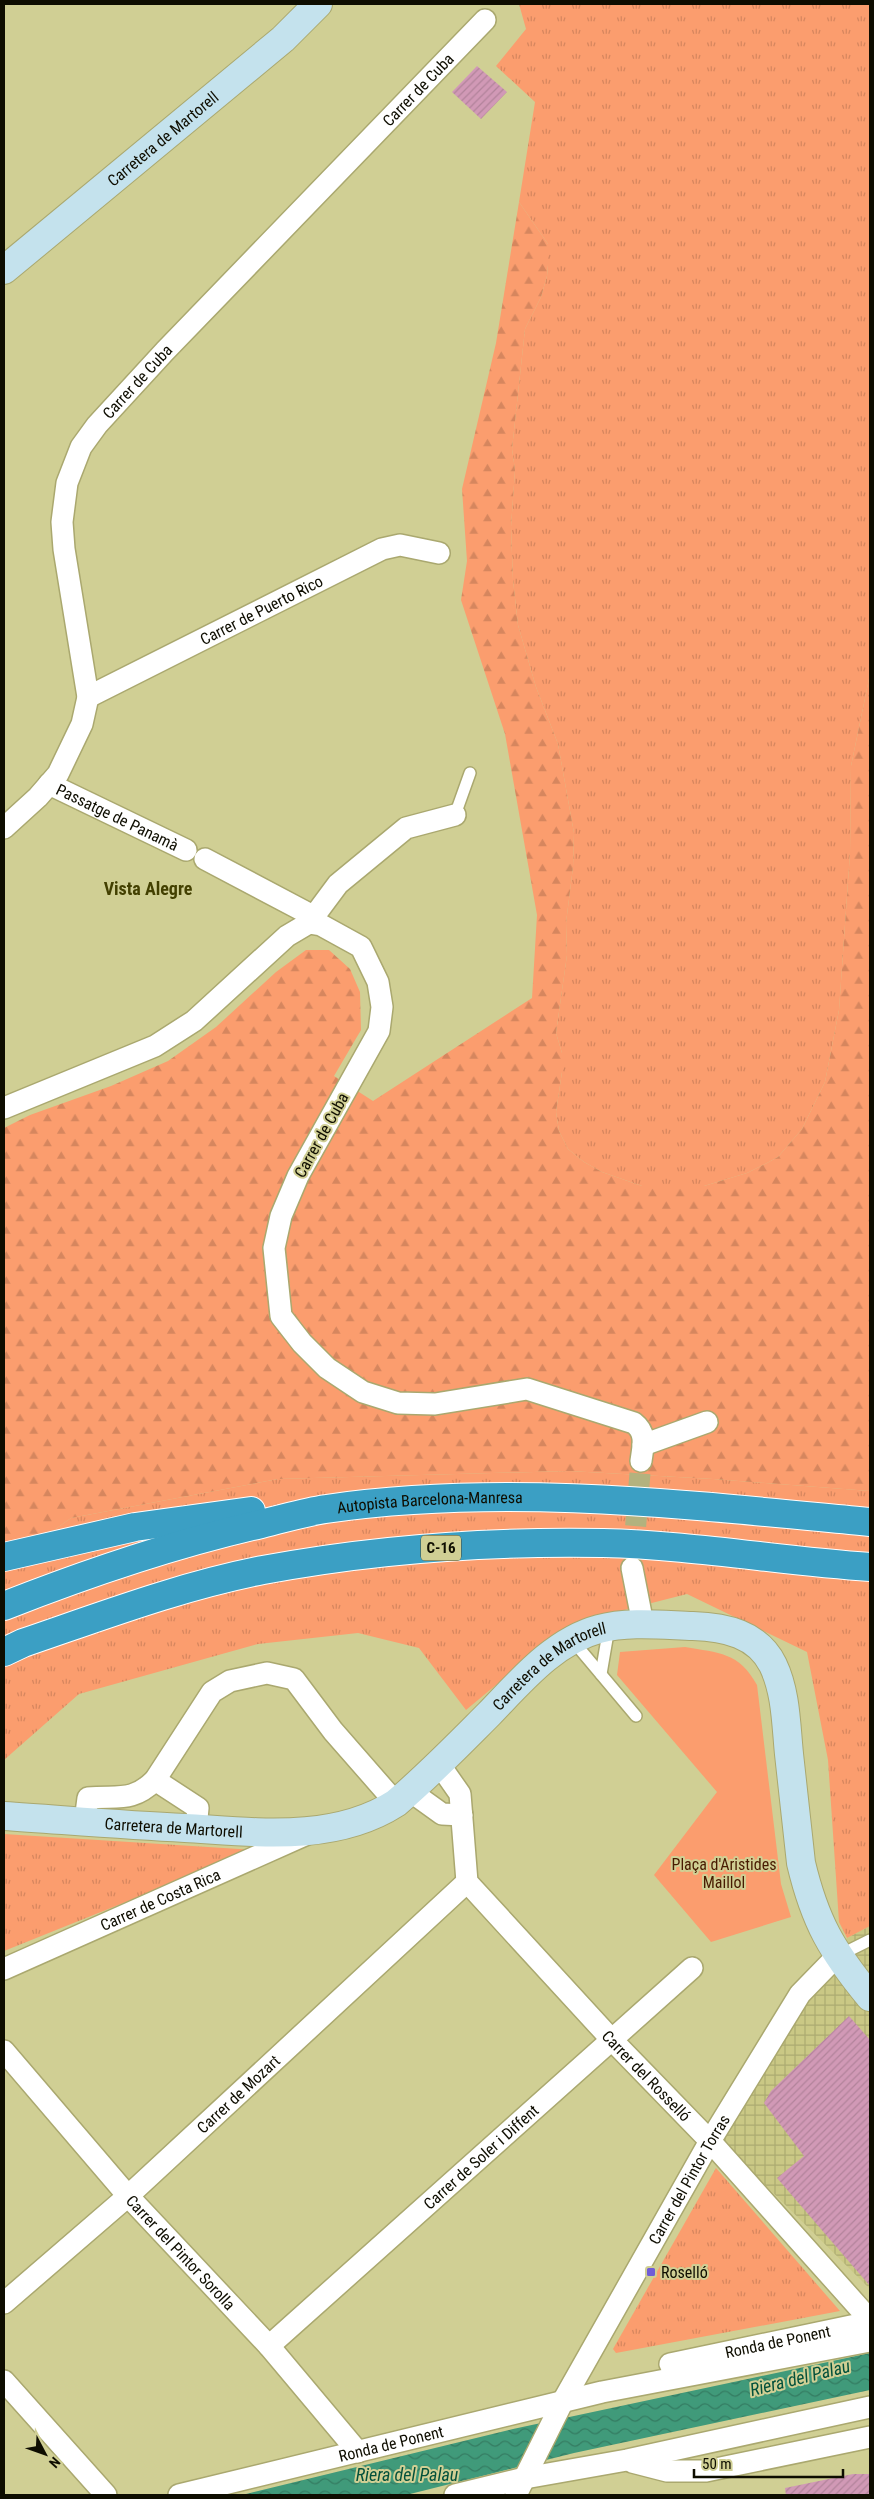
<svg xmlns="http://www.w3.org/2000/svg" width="874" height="2499" font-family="'Roboto Condensed',sans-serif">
  <defs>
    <pattern id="industrial-grid" width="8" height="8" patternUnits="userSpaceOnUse" patternTransform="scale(1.25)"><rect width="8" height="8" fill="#cac885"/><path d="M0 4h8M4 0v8" fill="none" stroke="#acab71"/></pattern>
    <pattern id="grass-tufts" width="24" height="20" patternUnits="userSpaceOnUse" patternTransform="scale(1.25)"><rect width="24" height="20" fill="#fb9d6e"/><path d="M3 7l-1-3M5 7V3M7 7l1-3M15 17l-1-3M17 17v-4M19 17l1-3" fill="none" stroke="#d6865e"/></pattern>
    <pattern id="forest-firs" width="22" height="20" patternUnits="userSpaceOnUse" patternTransform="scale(1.25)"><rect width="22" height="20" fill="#fb9d6e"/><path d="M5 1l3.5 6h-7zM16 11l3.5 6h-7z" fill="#d6865e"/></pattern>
    <pattern id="water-waves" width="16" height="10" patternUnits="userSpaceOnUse" patternTransform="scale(1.25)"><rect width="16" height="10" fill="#409a7a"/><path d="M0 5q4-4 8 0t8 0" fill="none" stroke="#347c62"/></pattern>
    <pattern id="building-hatch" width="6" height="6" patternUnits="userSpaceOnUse" patternTransform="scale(1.25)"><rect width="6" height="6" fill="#d199b6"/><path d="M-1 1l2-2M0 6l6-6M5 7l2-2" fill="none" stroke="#b2839b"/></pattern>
  </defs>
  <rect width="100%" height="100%" fill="#d0cf94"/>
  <polygon fill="url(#industrial-grid)" points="870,1926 870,2289 719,2139 847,1938"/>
  <g fill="url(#grass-tufts)">
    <polygon points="519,4 870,4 870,674 851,766 850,853 839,1010 825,1082 802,1129 778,1157 767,1163 747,1173 704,1186 642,1186 602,1172 584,1162 568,1149 559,1131 556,1112 562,1072 562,1053 556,1033 567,955 566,923 573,867 574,833 558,744 536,687 518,625 513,580 511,527 515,470 512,449 525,329 541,297 547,276 548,265 548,244 519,202 535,102 496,66 526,29"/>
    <polygon points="569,1471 713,1479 870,1491 870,1926 847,1938 839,1922 828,1760 807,1652 687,1594 585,1620 551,1639 466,1710 419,1648 358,1633 258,1644 79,1694 4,1760 4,1566 71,1518 278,1479"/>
    <polygon points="4,1834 255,1850 4,1951"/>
    <polygon points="716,2168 840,2311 616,2353 613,2349"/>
  </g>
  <polygon fill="url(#forest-firs)" points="519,202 548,244 548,265 547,276 541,297 525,329 512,449 515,470 511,527 513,580 518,625 536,687 558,744 574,833 573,867 566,923 567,955 556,1033 562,1053 562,1072 556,1112 559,1131 568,1149 584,1162 602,1172 642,1186 704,1186 747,1173 767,1163 778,1157 802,1129 825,1082 839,1010 850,853 851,766 870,674 870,1491 713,1479 569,1471 278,1479 71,1518 4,1566 4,1128 30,1115 111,1086 168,1061 216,1027 276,972 306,950 329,950 350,969 360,992 361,1030 334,1076 373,1101 532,998 537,915 505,734 461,600 467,561 462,489 496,343"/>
  <path fill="#fb9d6e" d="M685,1647C719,1653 739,1652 757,1685L781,1884L791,1917L711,1942L654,1875L717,1792L617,1675L620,1652Z"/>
  <polygon fill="url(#water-waves)" points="870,2353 870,2390 574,2453 406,2495 242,2495 513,2429"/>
  <g fill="url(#building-hatch)">
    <polygon points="477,66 507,92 481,119 452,92"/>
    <polygon points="849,2016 870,2040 870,2286 777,2178 804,2156 764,2103 771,2091"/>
    <polygon points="853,2474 870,2474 870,2495 786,2495 785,2488"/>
  </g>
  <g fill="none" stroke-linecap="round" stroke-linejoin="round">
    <polyline stroke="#b3b27e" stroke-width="21" stroke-dasharray="21 11" stroke-linecap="butt" points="633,1558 641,1461"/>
    <defs>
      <g id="lane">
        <polyline points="455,815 470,773"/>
        <polyline points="573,1641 636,1716"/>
        <polyline points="601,1674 609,1627"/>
        <polyline points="838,1956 870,1940"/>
      </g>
      <g id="street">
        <path id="s1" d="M88,697L382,549L400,545L439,553"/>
        <path id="s2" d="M49,784L186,850"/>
        <path id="s3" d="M4,828L38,797L58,774L82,724L88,697L64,549L62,522L67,483L81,447L97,425L165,351L485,20"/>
        <polyline points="205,859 313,916"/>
        <polyline points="309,923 338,884 406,828 455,815"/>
        <path d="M4,1108L155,1046L194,1021L287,936L309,923L321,925L361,947L378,982L382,1007L379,1031L298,1176L281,1216L274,1248L281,1316L302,1343L327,1368L363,1392L398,1403L435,1404L527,1389L634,1423C647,1433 643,1446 641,1461"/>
        <polyline points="643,1445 707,1422"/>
        <polyline points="632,1568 643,1624"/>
        <path id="s4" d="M439,1764L460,1794L467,1882L612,2040L710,2141L870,2320"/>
        <polyline points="155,1780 198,1808 196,1829"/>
        <polyline points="410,1791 442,1814 462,1815"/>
        <path d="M85,1821L88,1798C117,1795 132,1803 155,1780L212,1692L230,1681L267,1673L294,1679L333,1731L396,1803"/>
        <path id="s5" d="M4,1969L305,1835"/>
        <path id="s6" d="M4,2051L128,2196L269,2346L358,2452"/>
        <path id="s7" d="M4,2303L128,2196L467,1882"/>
        <path id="s8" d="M269,2346L692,1968"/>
        <path id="s9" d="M670,2364L870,2322"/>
        <polyline points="4,2381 106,2495"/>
        <polyline points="632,2462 667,2471 706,2471 870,2437"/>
        <path id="s10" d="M179,2495L602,2392L870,2341"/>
        <polyline points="455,2495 525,2478 627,2460 870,2407"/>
        <path id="s11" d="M516,2495L563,2401L710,2141L800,1994L837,1956"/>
      </g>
      <g id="secondary">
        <path id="s12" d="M4,270L283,39L318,4"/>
        <path id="s13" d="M4,1816C64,1820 125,1825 185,1828C255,1832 334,1843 396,1803C429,1775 459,1744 489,1714C520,1682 554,1641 599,1629C628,1621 663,1625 693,1626C725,1627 758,1634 773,1665C786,1692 786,1724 789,1754C793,1790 797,1827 801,1863C815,1922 832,1951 870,1997"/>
      </g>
      <g id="highway">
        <polyline points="4,1557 135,1527 251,1511"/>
        <path id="s14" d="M4,1606C88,1573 173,1544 261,1524C283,1519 304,1512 326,1509C506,1483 690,1505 870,1522"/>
        <path d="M4,1652L23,1643C102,1616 181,1586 263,1570C375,1549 489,1541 603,1543C692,1545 781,1561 870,1567"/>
      </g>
    </defs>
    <use href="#lane" stroke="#aaa86f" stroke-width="14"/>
    <use href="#street" stroke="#aaa86f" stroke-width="24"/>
    <use href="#secondary" stroke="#aaa86f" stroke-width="30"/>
    <use href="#highway" stroke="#fff" stroke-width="30"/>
    <use href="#lane" stroke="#fff" stroke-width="11"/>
    <use href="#street" stroke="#fff" stroke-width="21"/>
    <use href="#secondary" stroke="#c4e2ed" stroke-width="28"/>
    <use href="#highway" stroke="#3b9fc4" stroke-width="28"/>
  </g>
  <rect fill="#705cd6" stroke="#d0cf94" stroke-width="2" x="646" y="2267" width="10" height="10" rx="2.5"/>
  <g text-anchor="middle" stroke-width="4" stroke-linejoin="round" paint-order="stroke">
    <rect fill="#d0cf94" stroke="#48472c" stroke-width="1" x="421" y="1535.5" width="40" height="25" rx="4"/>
    <g font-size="15" font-weight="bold" fill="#0e0d00">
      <text x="441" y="1553">C-16</text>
    </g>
    <g font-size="16" fill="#0e0d00" stroke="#d0cf94">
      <text dy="6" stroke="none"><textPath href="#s3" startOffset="906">Carrer de Cuba</textPath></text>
      <text dy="6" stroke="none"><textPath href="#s12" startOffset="206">Carretera de Martorell</textPath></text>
      <text dy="6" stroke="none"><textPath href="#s3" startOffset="501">Carrer de Cuba</textPath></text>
      <text dy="6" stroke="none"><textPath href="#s1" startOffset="194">Carrer de Puerto Rico</textPath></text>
      <text dy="6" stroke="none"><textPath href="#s2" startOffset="76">Passatge de Panamà</textPath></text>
      <text transform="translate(321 1135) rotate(-61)" y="6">Carrer de Cuba</text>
      <text dy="6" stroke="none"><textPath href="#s14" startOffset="441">Autopista Barcelona-Manresa</textPath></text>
      <text dy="6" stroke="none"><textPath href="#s13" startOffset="605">Carretera de Martorell</textPath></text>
      <text dy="6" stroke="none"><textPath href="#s13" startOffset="170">Carretera de Martorell</textPath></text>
      <text dy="6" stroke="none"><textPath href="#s5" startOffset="171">Carrer de Costa Rica</textPath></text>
      <text dy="6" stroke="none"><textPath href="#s4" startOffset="389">Carrer del Rosselló</textPath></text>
      <text dy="6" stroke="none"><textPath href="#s7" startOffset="314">Carrer de Mozart</textPath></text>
      <text dy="6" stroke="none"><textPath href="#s8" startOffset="284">Carrer de Soler i Diffent</textPath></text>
      <text dy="6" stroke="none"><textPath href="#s11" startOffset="360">Carrer del Pintor Torras</textPath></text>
      <text dy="6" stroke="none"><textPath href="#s6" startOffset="268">Carrer del Pintor Sorolla</textPath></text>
      <text dy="6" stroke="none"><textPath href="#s9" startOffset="110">Ronda de Ponent</textPath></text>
      <text dy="6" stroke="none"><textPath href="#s10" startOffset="218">Ronda de Ponent</textPath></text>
    </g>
    <g font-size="16" fill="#481b01" stroke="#d0cf94">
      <text x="724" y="1870">Plaça d'Aristides<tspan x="724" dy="18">Maillol</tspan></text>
    </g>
    <g font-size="16" fill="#0e0d00" stroke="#d0cf94" text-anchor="start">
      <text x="661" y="2278">Roselló</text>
    </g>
    <g font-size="18" font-weight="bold" fill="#434001" stroke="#d0cf94">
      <text x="148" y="895">Vista Alegre</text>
    </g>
    <g font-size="18" font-style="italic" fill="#03513b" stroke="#d0cf94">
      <text transform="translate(800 2378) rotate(-14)" y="6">Riera del Palau</text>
      <text x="407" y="2481">Riera del Palau</text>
    </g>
  </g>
  <rect width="874" height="2499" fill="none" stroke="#0e0d00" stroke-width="10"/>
  <g transform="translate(45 2454) rotate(131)" stroke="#d0cf94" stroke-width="4" paint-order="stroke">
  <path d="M0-4L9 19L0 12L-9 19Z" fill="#0e0d00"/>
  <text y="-8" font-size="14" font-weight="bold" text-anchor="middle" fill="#0e0d00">N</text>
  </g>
  <path d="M694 2469v8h149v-8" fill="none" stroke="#0e0d00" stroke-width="2.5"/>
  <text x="702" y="2469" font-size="15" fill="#0e0d00" stroke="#d0cf94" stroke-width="4" paint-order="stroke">50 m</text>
</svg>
